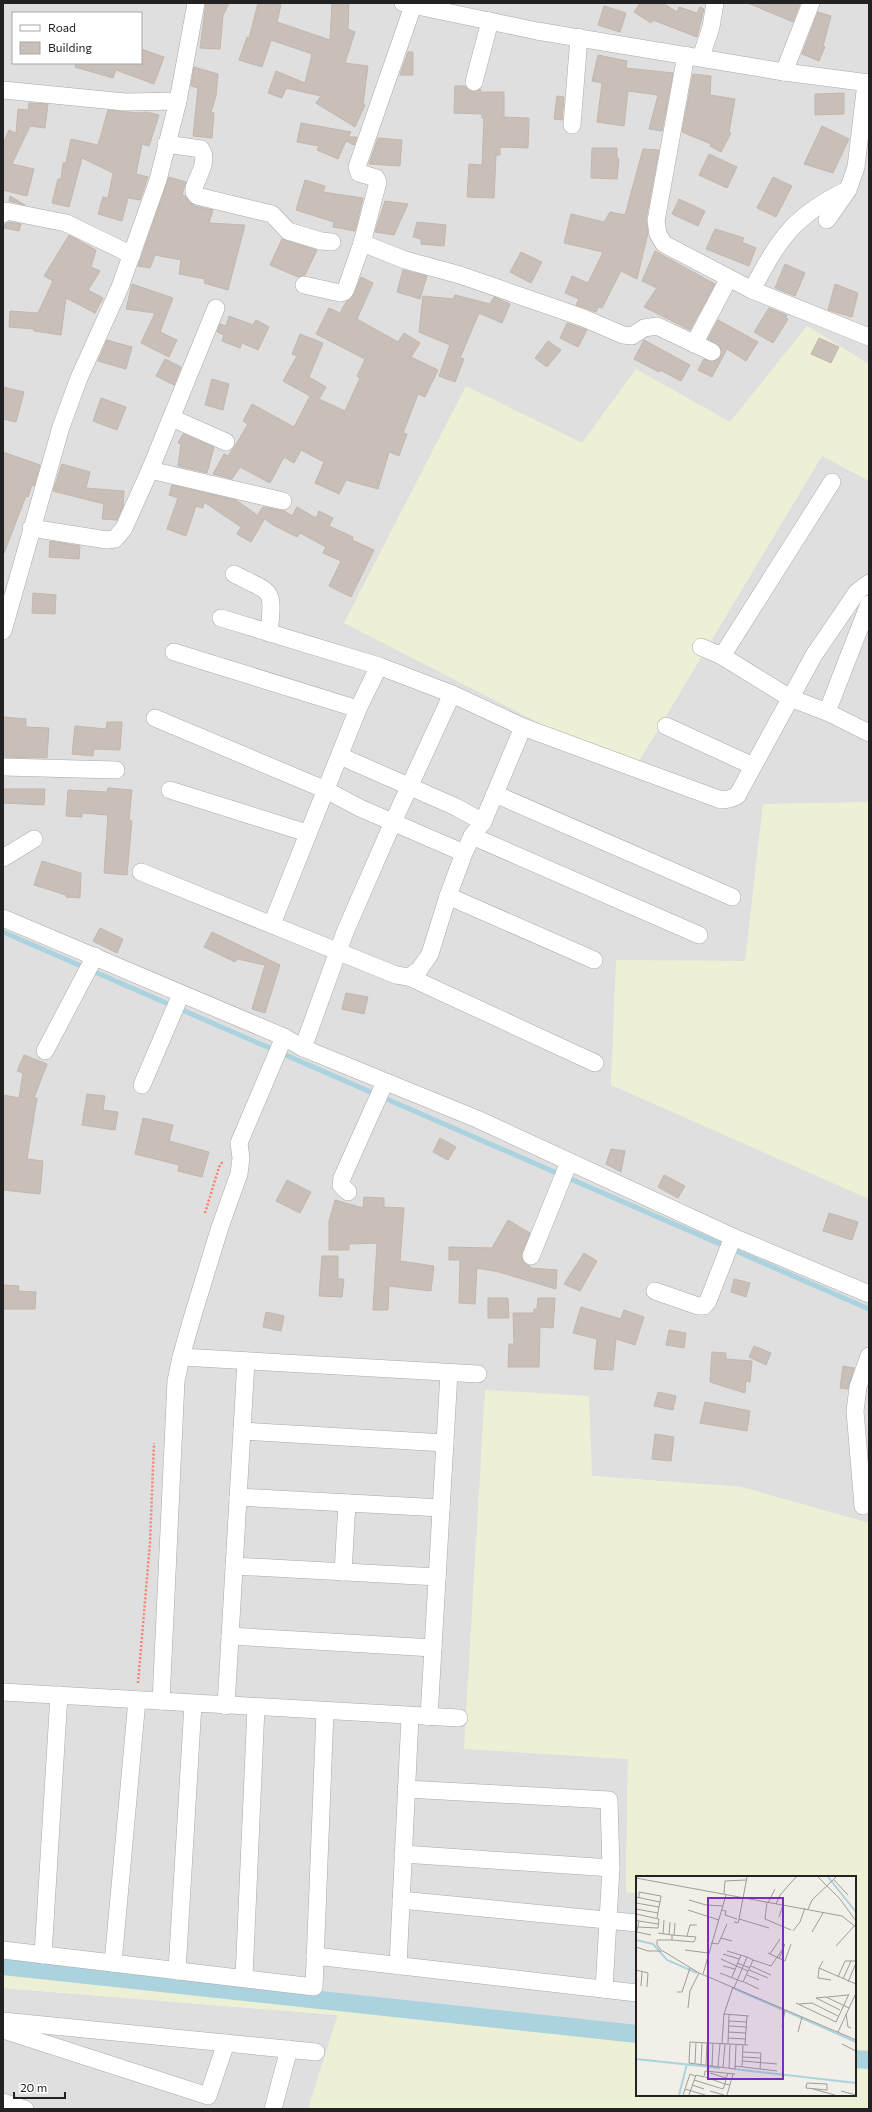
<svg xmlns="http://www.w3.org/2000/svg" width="872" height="2112" font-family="Commissioner,sans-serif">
  <rect width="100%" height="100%" fill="#f2efe9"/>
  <g fill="#e0dfdf" fill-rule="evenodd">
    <path d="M3,3H869V1523L741,1487L592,1476L464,1748L628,1759L626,1892L637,1893V2032L3,1961ZM13,13H141V63H13Z"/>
    <polygon points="3,1988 338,2015 308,2109 3,2109"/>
  </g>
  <g fill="#eef0d5">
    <polygon points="807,326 869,364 869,481 822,456 633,771 344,623 466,386 582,443 636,369 730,422"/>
    <polygon points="869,802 869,1199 611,1085 616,960 745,961 763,804"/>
    <polygon points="485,1390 589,1396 592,1476 741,1487 869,1523 869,2109 308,2109 338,2015 3,1988 3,1961 637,2032 637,2095 855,2095 855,1877 637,1877 637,1893 626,1892 628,1759 464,1749"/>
  </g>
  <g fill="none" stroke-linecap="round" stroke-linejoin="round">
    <polyline stroke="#aad3df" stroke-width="5" points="3,932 869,1309"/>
    <g stroke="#aad3df" stroke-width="18">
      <polyline points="3,1966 637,2034"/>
      <polyline points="855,2059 869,2060"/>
    </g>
  </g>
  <g fill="#c7bfb8" stroke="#c4b6ab">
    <polygon points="206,3 229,3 223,16 220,49 200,48"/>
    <polygon points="258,3 281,5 277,22 330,40 332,3 349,3 348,29 355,32 345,63 368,66 363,104 365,105 355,127 316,103 321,96 286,88 282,98 268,93 276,71 305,83 312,54 271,40 262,67 239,60 247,37 249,38"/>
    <polygon points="640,3 663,3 677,12 679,7 697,13 700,7 704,9 697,37 653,20 651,23 634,12"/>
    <polygon points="748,3 800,3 793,22"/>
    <polygon points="604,6 626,13 620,32 598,25"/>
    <polygon points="818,12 831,16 823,46 825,47 819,61 802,54"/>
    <polygon points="141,49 164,57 154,84 116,70 113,78 75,67 76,63 141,63"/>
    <polygon points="408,52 413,52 413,75 400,75"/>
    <polygon points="598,55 627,61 626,68 673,73 662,131 649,129 658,95 628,91 624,126 597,122 602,83 592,81"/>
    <polygon points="194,67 218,74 216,96 211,112 214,113 212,138 193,136 198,88 191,86"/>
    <polygon points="693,74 711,76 710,95 735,99 729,132 731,133 721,152 710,146 711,144 682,132"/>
    <polygon points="455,86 465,86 472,92 481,89 480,92 504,92 504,117 529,118 528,148 500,147 500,155 496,155 494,198 467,197 469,164 482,165 484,118 482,118 482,114 454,113"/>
    <polygon points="844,93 844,114 815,115 815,94"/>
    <polygon points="557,96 564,97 562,120 554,119"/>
    <polygon points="29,103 48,104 45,128 30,126 12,164 34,169 27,196 3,190 3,144 9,130 16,133 18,109 28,110"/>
    <polygon points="108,110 139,113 147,112 159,115 149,146 142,144 136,174 148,177 140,200 128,198 122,221 98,214 103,197 108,198 113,173 82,158 69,207 52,203 58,179 61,179 63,163 66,163 71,139 98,145"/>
    <polygon points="301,123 351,132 348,137 357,137 354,145 346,141 338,159 317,150 319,146 297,142"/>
    <polygon points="822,126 849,139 833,173 804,164"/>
    <polygon points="378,138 402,140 400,166 369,164"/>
    <polygon points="592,148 617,148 617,158 619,159 617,179 591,178"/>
    <polygon points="643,149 659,150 646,219 648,233 637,279 621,271 602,308 598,307 596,312 576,305 579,299 565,293 572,276 588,283 603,252 564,243 571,214 604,222 610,212 625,215"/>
    <polygon points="709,154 737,167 727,188 699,175"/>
    <polygon points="169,177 186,182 182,195 185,196 189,202 195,206 213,210 209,223 245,225 228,290 204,283 205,279 179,274 181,260 155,255 150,268 138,266"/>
    <polygon points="773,177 792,186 776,217 757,208"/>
    <polygon points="305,180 325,186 323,192 363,198 355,231 333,227 334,222 296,210"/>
    <polygon points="10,196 25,205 9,201"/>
    <polygon points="679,199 705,211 698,226 672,214"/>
    <polygon points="385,201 408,204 394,235 375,232"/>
    <polygon points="9,222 21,224 19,231 4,228 5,224"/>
    <polygon points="417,222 446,225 444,246 421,244 421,239 413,237"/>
    <polygon points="715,229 744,238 742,242 756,248 749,266 706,249"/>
    <polygon points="69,235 96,250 91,267 100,271 88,290 103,298 95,313 66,298 61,335 34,331 34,329 9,327 10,311 38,313 53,281 44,276"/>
    <polygon points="282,239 317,250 305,275 298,277 270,265"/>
    <polygon points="655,251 715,284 690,330 644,307 657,288 642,281"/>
    <polygon points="521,252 542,262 531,283 510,272"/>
    <polygon points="785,264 805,273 795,296 775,288"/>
    <polygon points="403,270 427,276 420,299 397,292"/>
    <polygon points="361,277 373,283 357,319 398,342 404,333 420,343 411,357 438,370 425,397 418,394 403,433 407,434 399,456 389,452 378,489 346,480 339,494 315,483 324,462 301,450 294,463 284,457 270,483 240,467 232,479 213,474 224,454 228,456 235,446 248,424 243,421 252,404 294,427 310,396 283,381 297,356 292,354 300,334 323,343 309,377 326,387 319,399 345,411 360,378 357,376 365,359 316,334 329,308 340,313 346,302 354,294"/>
    <polygon points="132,284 173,298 160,332 177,340 169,357 141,343 155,313 126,309"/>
    <polygon points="835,284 858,293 852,317 828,310"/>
    <polygon points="455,295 490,304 494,297 510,304 502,323 479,313 460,358 464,359 455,382 439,376 450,345 419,332 423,296 453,299"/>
    <polygon points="769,308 787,315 786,317 788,319 773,343 754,332"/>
    <polygon points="229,316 253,325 256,320 269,327 258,350 242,343 240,348 222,341 224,335 217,332 220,324 226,326"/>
    <polygon points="718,320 758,342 746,361 727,349 712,377 698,370 704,359 713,362 721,356 720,346 708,339"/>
    <polygon points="567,323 587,330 578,347 560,338"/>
    <polygon points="819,338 839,347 831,363 811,354"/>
    <polygon points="107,340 132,347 126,369 98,361"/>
    <polygon points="644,340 690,365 681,381 660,370 659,372 634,359"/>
    <polygon points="548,341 561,350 547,367 535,358"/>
    <polygon points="165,359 181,367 174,385 156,376"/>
    <polygon points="212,379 229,384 223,410 205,405"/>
    <polygon points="3,387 24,392 16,422 3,419"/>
    <polygon points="101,398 126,407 117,430 93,421"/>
    <polygon points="183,434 214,447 207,473 178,466 181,444 178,443"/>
    <polygon points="3,452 40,465 34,486 32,485 28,497 26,496 4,553"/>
    <polygon points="62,464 90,472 86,488 124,491 123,506 117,520 102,519 104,504 53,491"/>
    <polygon points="172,485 236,500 264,520 251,542 237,534 241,527 204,502 203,508 196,506 186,536 167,529 178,498 169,495"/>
    <polygon points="263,507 285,511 292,516 297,507 316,518 319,511 333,518 329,526 353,537 352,540 374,550 351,597 329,586 341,561 323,553 326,547 300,533 297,537 273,525 258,514"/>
    <polygon points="50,541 80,546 79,559 49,557"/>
    <polygon points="33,593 56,595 55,614 32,613"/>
    <polygon points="3,717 26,719 26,727 49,728 47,758 3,757"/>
    <polygon points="107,722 122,722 120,750 94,749 93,756 72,754 75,726 106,729"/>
    <polygon points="108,788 132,790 129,820 132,821 127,875 104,873 108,815 82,813 82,817 66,816 68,790 107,792"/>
    <polygon points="3,789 45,789 44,805 3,803"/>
    <polygon points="42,861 81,873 80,898 66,897 66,895 34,885"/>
    <polygon points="100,928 123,939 117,953 93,941"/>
    <polygon points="212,932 280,965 265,1013 252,1009 265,965 237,959 235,962 204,947"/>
    <polygon points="346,993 368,997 364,1014 342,1009"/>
    <polygon points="24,1055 47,1064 34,1098 37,1098 27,1159 43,1161 40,1194 3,1190 5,1149 3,1149 3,1095 19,1098 23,1073 17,1071"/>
    <polygon points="87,1094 105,1096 103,1110 118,1112 115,1130 82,1125"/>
    <polygon points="143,1118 173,1125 169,1141 209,1152 202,1177 178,1171 179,1165 135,1154"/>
    <polygon points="440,1138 456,1147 448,1160 433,1152"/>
    <polygon points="611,1149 625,1151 621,1172 606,1164"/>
    <polygon points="664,1175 685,1186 678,1198 658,1187"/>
    <polygon points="287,1180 311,1192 300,1213 276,1201"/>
    <polygon points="364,1197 384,1198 384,1207 404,1208 400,1261 434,1266 431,1291 389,1286 388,1310 373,1310 377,1243 349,1244 349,1250 329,1250 329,1221 335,1200 363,1208"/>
    <polygon points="829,1213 858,1222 852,1240 823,1231"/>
    <polygon points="508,1220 530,1233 522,1253 523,1262 530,1266 530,1268 557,1270 556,1289 499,1272 477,1268 475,1304 459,1303 460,1260 449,1260 449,1247 492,1248"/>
    <polygon points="584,1253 597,1261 580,1291 564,1284"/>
    <polygon points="322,1256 338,1256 338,1279 344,1279 342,1297 319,1296"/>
    <polygon points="734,1279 750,1283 746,1297 731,1292"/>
    <polygon points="3,1285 19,1286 18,1291 36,1292 35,1309 3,1309"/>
    <polygon points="488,1298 508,1298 509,1318 488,1318"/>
    <polygon points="538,1298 555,1298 553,1328 540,1327 539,1367 508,1367 509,1344 514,1344 513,1313 534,1313 534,1309 537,1309"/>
    <polygon points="581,1307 621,1319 624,1310 644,1317 635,1345 616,1339 613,1370 594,1369 597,1339 573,1333"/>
    <polygon points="266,1312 284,1316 281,1331 263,1327"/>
    <polygon points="669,1330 686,1333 684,1348 666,1345"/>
    <polygon points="754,1346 771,1353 766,1365 749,1357"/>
    <polygon points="712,1352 726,1353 726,1359 752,1361 750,1382 746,1381 745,1393 710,1382"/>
    <polygon points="843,1366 854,1368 848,1389 840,1388"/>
    <polygon points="658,1392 676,1396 673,1410 654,1406"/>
    <polygon points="705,1402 750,1411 747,1431 700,1423"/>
    <polygon points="655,1434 674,1437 671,1461 652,1459"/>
  </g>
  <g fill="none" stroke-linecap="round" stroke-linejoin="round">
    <defs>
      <g id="minor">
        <polyline points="403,3 537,31 784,72 869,83"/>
        <polyline points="686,55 656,221 658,234 664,244 752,290 869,337"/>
        <polyline points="701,57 711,27 715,3"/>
        <polyline points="784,72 811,3"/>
        <polyline points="474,82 490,21"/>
        <polyline points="3,90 125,102 178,101"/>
        <polyline points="572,125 579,37"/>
        <path d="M166,144L201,149C209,160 198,176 194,188V192L197,196L272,214L288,231L321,241L332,242"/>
        <polyline points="3,214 6,211 66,223 132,255"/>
        <polyline points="827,220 848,190 856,167 866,83"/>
        <polyline points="362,243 405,260 460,275 581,317 623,335 632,336 644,328 657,326 712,352"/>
        <polyline points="304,285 340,293 344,292 346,289 362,243 378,182 376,178 359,173 357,167 414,3"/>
        <path d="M752,290C779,239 793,216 847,190"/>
        <polyline points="694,344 729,278"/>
        <polyline points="172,418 226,442"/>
        <polyline points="150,470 216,308"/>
        <polyline points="31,528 107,540 115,539 124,528 150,470 283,501"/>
        <path d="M234,574C273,594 274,587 269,633"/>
        <polyline points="221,618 379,666 452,694 393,822 345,932 303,1048"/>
        <polyline points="3,631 61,427 79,378 120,287 158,180 178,101 196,3"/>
        <polyline points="701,647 722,656 790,698 827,712 869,733"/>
        <polyline points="174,652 358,709"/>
        <polyline points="722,656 832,482"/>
        <polyline points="827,712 869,604"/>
        <polyline points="155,718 326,790 360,808 464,853"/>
        <polyline points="666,726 753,766"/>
        <polyline points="523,727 721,800 729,799 737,796 814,655 857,592 869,583"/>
        <polyline points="340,756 456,807 483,822"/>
        <polyline points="3,767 116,770"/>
        <polyline points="170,790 307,833"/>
        <polyline points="495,794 732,897"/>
        <polyline points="472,836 699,935"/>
        <polyline points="3,858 34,839"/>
        <polyline points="141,872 396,975 409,977 419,970 430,954 448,896 464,853 472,836 483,822 523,727 452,694"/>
        <polyline points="448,896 594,960"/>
        <polyline points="3,918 284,1037 303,1048 477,1119 733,1237 869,1294"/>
        <polyline points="272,924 358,709 379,666"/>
        <polyline points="409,977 595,1063"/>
        <polyline points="45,1051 95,956"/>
        <polyline points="142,1085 181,994"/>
        <polyline points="348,1192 341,1185 342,1178 385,1082"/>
        <polyline points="531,1256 569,1162"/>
        <polyline points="655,1291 698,1306 704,1306 708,1301 733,1237"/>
        <polyline points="181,1357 478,1374"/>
        <polyline points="242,1431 445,1443"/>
        <polyline points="238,1497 441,1508"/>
        <polyline points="863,1506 855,1411 858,1387 869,1356"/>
        <polyline points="234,1566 437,1577"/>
        <polyline points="343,1572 347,1503"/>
        <polyline points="230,1636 433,1648"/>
        <polyline points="3,1692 459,1718"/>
        <polyline points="161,1701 176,1381 181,1357 193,1315 220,1227 239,1174 241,1158 239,1143 284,1037"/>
        <polyline points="226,1706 246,1361"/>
        <polyline points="429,1717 449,1373"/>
        <polyline points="406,1789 609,1800 611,1868 604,1989"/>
        <polyline points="403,1854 611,1868"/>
        <polyline points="401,1900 637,1923"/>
        <polyline points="3,1950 314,1987 325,1712"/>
        <polyline points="43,1955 59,1695"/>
        <polyline points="315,1956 637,1993"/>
        <polyline points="113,1963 137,1700"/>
        <polyline points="398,1966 410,1717"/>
        <polyline points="177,1971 193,1704"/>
        <polyline points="244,1978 256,1707"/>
        <polyline points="3,2021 316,2052"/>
        <polyline points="3,2030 208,2096 226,2043"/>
        <polyline points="3,2102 25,2109"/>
        <polyline points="273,2109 289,2049"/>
      </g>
    </defs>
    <use href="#minor" stroke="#a9a9a9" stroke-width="18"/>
    <g stroke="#fa8072" stroke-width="2.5" stroke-dasharray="2 2" stroke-linecap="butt">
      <polyline points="205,1213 219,1167 223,1161"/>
      <polyline points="138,1683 150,1543 154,1443"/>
    </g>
    <use href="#minor" stroke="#fff" stroke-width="17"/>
  </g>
  <g transform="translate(636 1876)">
    <rect width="220" height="220" fill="#f2efe9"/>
    <path fill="none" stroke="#aad3df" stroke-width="2" d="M192,1L220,36M0,64L17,68L31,84L61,97M97,112L220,166M0,183L84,192M98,193L220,207M43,219L51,188"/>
    <path fill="none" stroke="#9f9d99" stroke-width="1" d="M182,1L204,23L220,45M0,2L206,40L220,51M198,4L212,19M88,18L89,5L110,4M3,22V16L25,20L21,42M0,23V21L24,26M53,24L70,29L87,30M131,26L129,43L155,54M0,27L23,31M132,27L139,13M140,28L144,19L160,1M0,33L22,37M172,33L176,24L200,1M52,34L83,44M86,34L90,35L89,39L101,43M0,38L23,43L22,52L2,51M143,41L147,29M103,43L133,52M0,44L3,45L0,59M3,45L22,48M98,46L102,47L103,43L111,1M157,55L164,46L169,32M1,56L15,59M176,56L187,37M22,57L36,59M27,58L28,44M33,58L34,46M38,59L39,47M51,60L54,49H61M85,62L91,48M75,67L82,68L85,62L96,65M200,70L220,48M0,71L12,75H27L63,97L220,164M25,74L21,69V64H36V59L60,61L58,66L36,64M49,74L72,77M91,75L111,81L98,112M132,77L149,85L155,68M87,78L103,83M134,78L144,63M85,83L112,95M143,83L149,68M117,84L135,90L148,71M187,85L183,92L220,108M101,87L114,92M87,90L99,93M115,90L135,99M183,92L182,102L195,104M0,94L12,97L11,111M113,94L132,102M84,97L107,106L117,84L111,81M67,98L90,19M111,99L123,104M96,101L105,79M202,101L209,85H220M207,103L215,85M108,106L123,113M212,106L220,87M5,110L6,96M41,116H46L54,92M191,121L212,119M160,127L200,146L213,118M163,128L176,127L202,140M52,132L54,115L63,97M204,134L180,122L190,121L213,132M88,138L113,140M210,138L212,151L215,152M93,145L110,146M93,150L110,151M146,151L149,134M92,156L110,157M162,156L166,141M202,156L220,117M92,162L109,163M86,168L88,138L97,111M92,168L93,139M206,168L220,175M100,169L99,193L53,187L54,166L112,169M109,169L111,140M107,176L125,177L124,193M107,181L125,182M107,185L141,188M59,187L60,166M65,188L66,167M70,189L71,167M76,190L77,167M82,190L84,168M99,190L141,195M87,191L89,168M106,191L107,169M93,192L94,169M74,197L90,202L92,197M69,201L89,208L90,202M58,204L87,213L89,208L94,209M171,207L191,208V214L170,212ZM56,209L68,213M49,213L69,219M177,213L199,219M74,215L88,219M205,215L220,219M47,219L54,198L59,200M53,219L60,199L68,201L69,195L99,198M91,219L97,198"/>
    <path fill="#7b2cbf" fill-opacity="0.15" stroke="#7b2cbf" stroke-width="2" d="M72,22H147V203H72Z"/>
    <rect width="220" height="220" fill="none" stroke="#222" stroke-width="2"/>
  </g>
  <rect width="872" height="2112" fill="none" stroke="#222222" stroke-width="8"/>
  <rect x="12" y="12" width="130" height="52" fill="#ffffff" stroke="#a7a7a7"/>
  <rect x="20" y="25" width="20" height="6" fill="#ffffff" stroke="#a7a7a7"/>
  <text x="48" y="32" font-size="12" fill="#222222">Road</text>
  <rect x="20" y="42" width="20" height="12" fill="#c7bfb8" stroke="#a7a7a7"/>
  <text x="48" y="52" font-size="12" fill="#222222">Building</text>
  <path d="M14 2092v6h51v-6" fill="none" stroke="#222222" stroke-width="2"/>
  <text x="20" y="2092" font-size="12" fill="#222222" stroke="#ffffff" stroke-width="3" paint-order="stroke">20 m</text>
</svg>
